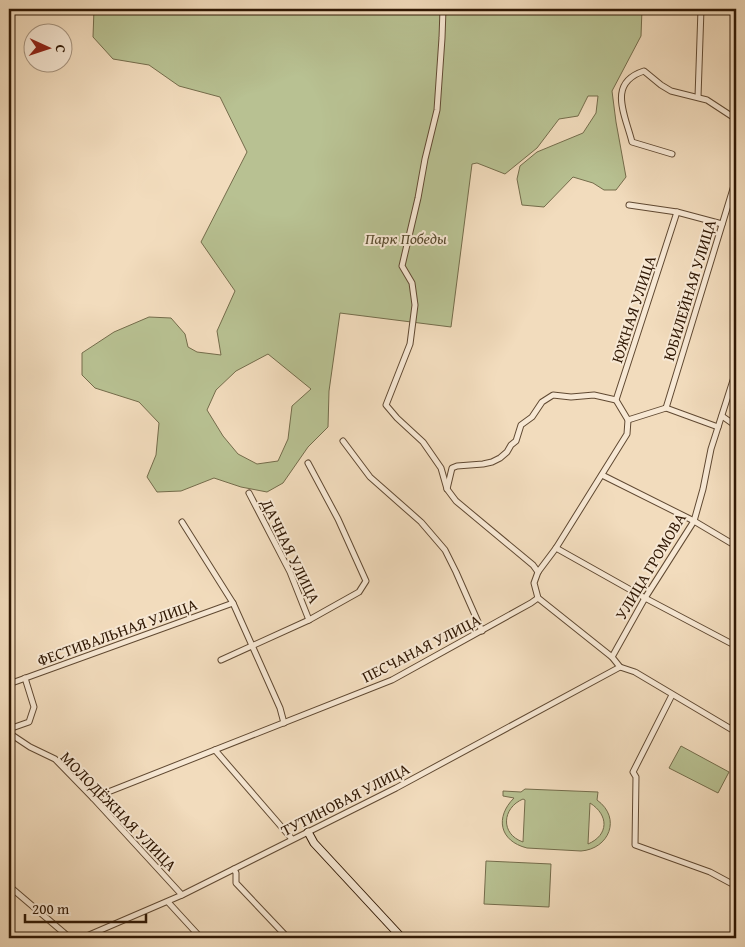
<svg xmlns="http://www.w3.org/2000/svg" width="745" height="947" font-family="'Gentium Book Plus',serif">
  <rect width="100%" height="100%" fill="#f2dcbd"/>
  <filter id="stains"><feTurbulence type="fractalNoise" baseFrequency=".004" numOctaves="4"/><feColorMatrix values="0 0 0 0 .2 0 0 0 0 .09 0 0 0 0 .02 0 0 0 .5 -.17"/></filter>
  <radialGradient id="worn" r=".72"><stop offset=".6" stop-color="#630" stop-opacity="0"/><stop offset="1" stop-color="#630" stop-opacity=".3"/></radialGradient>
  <g fill="#b8c192" stroke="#746c4b" fill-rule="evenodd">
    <path d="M94,9H642L641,36L612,91L616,122L626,177L616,190H604L593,183L573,177L544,207L522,205L517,179L520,166L537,152L583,133L596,113L598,96H588L578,116L559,119L537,148L505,174L477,163L472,164L451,327L340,313L329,391L328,427L308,447L283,483L267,492L241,487L214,478L181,491L157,492L147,477L156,455L159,423L139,402L95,388L82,375V353L114,332L149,317L171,318L185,334L188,347L197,352L221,355L217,331L235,291L201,242L247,152L220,97L179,86L149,65L113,59L93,37ZM268,354L311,389L292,406L288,439L278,461L257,464L238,454L223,436L207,410L216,390L236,371Z"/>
    <polygon points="681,746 729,772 718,793 669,768"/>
    <path d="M525,789L598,792L597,800C622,818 609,849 581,851L527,848C499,841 495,817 514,798L503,796V791L521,792ZM523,799L525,800L523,842C500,834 502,808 523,799ZM590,803C609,815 609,835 588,844Z"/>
    <polygon points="486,861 551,864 549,907 484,904"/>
  </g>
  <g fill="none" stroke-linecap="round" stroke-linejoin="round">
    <defs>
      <g id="street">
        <polyline points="443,9 442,38 437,110 425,159 418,198 402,266 412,283 415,305 410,344 386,405 397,418 423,442 441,468 447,489 456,501 533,565 538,572"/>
        <polyline points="698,97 701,9"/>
        <path d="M672,154L632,142C625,114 607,83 644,71L661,85L671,91L707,100L736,119"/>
        <polyline points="629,205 677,212 722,224"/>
        <polyline points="666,408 736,179"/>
        <polyline points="722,416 736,426"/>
        <polyline points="628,420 666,408 718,427"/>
        <polyline points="343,441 370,477 421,522 445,550 456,572 482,631"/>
        <polyline points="602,475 694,521 736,546"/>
        <polyline points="447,489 452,468 457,466 483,464 492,462 500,458 507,452 511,445 516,441 521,425 532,417 542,402 553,395 571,397 594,395 616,400"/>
        <polyline points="249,493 290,572 309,620"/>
        <polyline points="182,522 233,603 280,708 284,723"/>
        <polyline points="556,548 645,598 736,646"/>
        <polyline points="612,657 645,598 694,521 703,489 711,449 736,371"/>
        <polyline points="221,660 309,620 359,592 366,581 338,519 308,463"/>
        <polyline points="620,667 612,657 538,598 534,583 538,572 556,548 627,434 628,420 616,400 677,212"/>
        <polyline points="9,684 233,603"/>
        <polyline points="672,695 633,772 636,777 635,845 710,872 736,886"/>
        <polyline points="9,729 29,722 34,707 25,678"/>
        <polyline points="9,733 30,747 55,759 93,798 182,895"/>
        <polyline points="215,750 292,839"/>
        <polyline points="93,798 392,680 531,603 538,598"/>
        <polyline points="234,869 236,873 236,883 288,938"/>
        <polyline points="9,886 70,938"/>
        <polyline points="168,902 201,938"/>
        <polyline points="82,938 182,895 396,788 620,667 635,672 736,732"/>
      </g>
      <polyline id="secondary" points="308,832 314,843 402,938"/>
    </defs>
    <use href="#street" stroke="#604932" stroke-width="7"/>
    <use href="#secondary" stroke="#301804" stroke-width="9"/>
    <use href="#street" stroke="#f7e8d4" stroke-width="5"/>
    <use href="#secondary" stroke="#f7e8d4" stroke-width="7"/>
  </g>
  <g text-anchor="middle" stroke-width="4" stroke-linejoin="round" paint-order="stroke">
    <g font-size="16" font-style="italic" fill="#594b2f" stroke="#f7e8d4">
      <text x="406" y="244">Парк Победы</text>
    </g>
    <g font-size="16" fill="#301804" stroke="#f7e8d4">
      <text transform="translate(689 290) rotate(-73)" y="6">ЮБИЛЕЙНАЯ УЛИЦА</text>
      <text transform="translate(633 309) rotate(-72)" y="6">ЮЖНАЯ УЛИЦА</text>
      <text transform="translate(291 551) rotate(64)" y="6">ДАЧНАЯ УЛИЦА</text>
      <text transform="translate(650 566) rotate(-59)" y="6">УЛИЦА ГРОМОВА</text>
      <text transform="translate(117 632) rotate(-20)" y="6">ФЕСТИВАЛЬНАЯ УЛИЦА</text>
      <text transform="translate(421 648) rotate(-27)" y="6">ПЕСЧАНАЯ УЛИЦА</text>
      <text transform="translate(345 799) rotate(-27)" y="6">ТУТИНОВАЯ УЛИЦА</text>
      <text transform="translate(119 811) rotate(46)" y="6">МОЛОДЁЖНАЯ УЛИЦА</text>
    </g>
  </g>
  <rect width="745" height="947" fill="none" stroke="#f2dcbd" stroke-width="30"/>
  <rect x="10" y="10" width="725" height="927" fill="none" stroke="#301804" stroke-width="2.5"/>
  <rect x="15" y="15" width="715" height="917" fill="none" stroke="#301804"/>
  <g transform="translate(48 48) rotate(93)"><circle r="24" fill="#f7e8d4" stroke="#a79581"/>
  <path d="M0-4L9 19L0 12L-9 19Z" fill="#8f2418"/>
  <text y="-8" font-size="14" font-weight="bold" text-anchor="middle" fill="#301804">С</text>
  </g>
  <path d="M25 914v8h121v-8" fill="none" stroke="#301804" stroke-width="2.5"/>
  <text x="32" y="914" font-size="15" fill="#301804" stroke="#f7e8d4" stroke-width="4" paint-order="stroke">200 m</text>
  <rect width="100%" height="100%" filter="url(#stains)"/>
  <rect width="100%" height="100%" fill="url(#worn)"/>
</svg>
